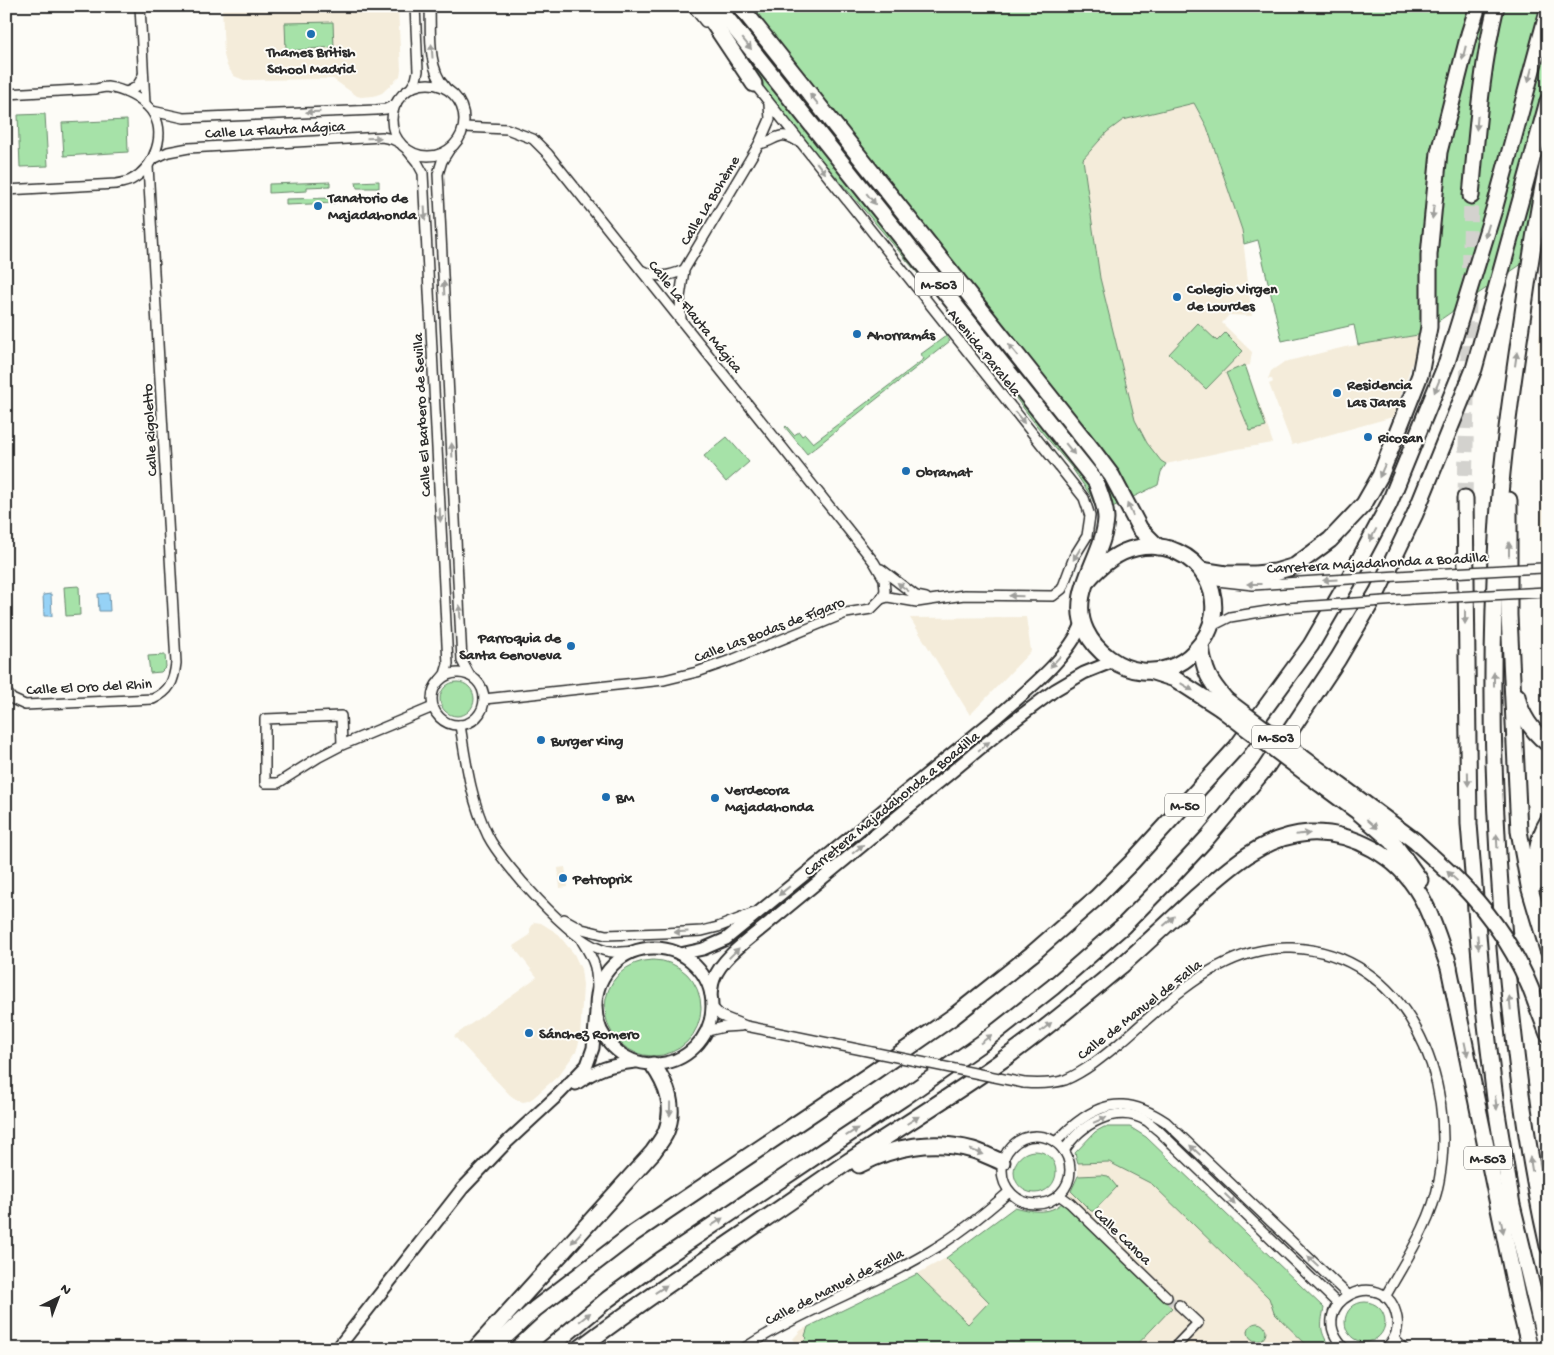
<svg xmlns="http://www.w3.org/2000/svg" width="1554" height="1355" font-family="'Gochi Hand',sans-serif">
  <rect width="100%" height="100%" fill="#fdfcf7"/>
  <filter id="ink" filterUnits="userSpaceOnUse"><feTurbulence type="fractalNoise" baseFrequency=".02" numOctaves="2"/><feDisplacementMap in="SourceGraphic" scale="10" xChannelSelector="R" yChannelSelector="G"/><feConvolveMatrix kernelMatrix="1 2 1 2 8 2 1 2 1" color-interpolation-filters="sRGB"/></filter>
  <g filter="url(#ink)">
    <g fill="#f4ecda">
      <polygon points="222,6 398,6 401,70 400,76 382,93 374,96 361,97 357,96 333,79 244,80 234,76 227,66 224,55"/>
      <polygon points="1193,102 1207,127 1242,230 1252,316 1229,315 1222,323 1252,352 1250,365 1246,366 1273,443 1231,450 1166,464 1161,461 1147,443 1135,420 1100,278 1083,158 1107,132 1123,120"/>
      <polygon points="1548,291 1548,554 1540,555 1542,471 1539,338"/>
      <polygon points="1418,335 1415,355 1393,417 1292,445 1269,384 1273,382 1272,379 1268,379 1271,371 1284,362 1345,347"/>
      <polygon points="1026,617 1031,651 970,715 910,618"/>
      <polygon points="565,867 568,887 560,888 558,868"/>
      <polygon points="534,922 541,923 557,933 574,954 581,969 583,985 580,1039 576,1052 558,1076 533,1098 528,1101 523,1102 517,1100 510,1095 454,1036 537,977 513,946 530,935 530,929"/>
      <polygon points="1104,1127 1130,1127 1146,1137 1324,1308 1322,1318 1322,1334 1331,1349 802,1349 793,1339 801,1330 884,1292 946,1258 1015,1207 1036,1212 1048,1210 1060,1205 1071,1191 1078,1176 1078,1163 1075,1153 1095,1132"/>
    </g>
    <g fill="#a6e2a8" stroke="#68866a">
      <polygon points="700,6 1548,6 1548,246 1418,335 1358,345 1354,325 1282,341 1258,240 1244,244 1242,230 1207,127 1194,103 1123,120 1107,132 1083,159 1100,278 1135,420 1147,443 1161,461 1166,464 1161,472 1158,485 1098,514 1091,496 1072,468 1040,430 952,314 810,146"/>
      <polygon points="333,22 334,47 286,51 285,23"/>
      <polygon points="45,114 48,166 20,167 18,115"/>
      <polygon points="127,120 128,152 64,156 62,123"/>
      <polygon points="379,181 379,188 357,188 356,182"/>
      <polygon points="330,182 330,186 307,187 307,191 269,193 269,184"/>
      <polygon points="335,198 335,203 286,205 286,199"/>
      <polygon points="1198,323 1217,341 1225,333 1243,351 1206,389 1169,354"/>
      <polygon points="946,336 950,341 807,454 785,427 786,426 794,435 799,432 802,436 805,434 813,443 924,359 921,354"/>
      <polygon points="1245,365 1266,427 1250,431 1226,373"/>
      <polygon points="727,437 749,462 726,482 704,456"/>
      <polygon points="79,586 80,615 66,616 64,587"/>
      <polygon points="165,655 166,667 161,672 150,673 148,656"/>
      <circle cx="457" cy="699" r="17"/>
      <circle cx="653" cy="1008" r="48"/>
      <path d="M1104,1127H1130L1146,1137L1324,1308C1320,1328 1320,1331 1331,1349H1311L1274,1313L1269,1298L1152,1184L1109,1162L1078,1163L1075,1153L1095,1132Z"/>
      <circle cx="1035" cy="1172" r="21"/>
      <polygon points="1101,1175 1108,1176 1117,1187 1094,1211 1091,1211 1071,1191 1078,1176"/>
      <path d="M1063,1202L1172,1308L1133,1349H802L799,1346L807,1338L805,1336L808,1327L917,1274L968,1324L989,1302L946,1258L1015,1207C1031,1211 1049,1216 1063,1202Z"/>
      <circle cx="1365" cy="1322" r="20"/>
      <circle cx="1257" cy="1332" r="9"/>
    </g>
    <g fill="#96d2f6" stroke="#6b8fa5">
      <polygon points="109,593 110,611 99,611 98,594"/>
      <polygon points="51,594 52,616 44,616 43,595"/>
    </g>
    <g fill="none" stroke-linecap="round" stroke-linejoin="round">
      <polyline stroke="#d3d2ce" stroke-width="9" stroke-dasharray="9 4.5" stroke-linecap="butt" points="1167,1297 1178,1308"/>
      <polyline stroke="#d3d2ce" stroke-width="15" stroke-dasharray="15 8" stroke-linecap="butt" points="1465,498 1471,196"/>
      <defs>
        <g id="street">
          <polyline points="140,6 145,104"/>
          <path d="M430,6C431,31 427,68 445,87"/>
          <polyline points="692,6 705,22"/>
          <polyline points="752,81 1084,498 1090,516 1087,536 1074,557 1062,589 1053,596 964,595 917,602 888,597 881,599"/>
          <circle cx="428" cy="120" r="36"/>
          <polyline points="411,88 416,80 418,71 415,6"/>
          <path d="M126,92C136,89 139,85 143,75"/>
          <path d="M6,94L96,89C100,88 104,87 107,87C123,89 141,98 151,110C168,133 155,167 131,180C127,182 121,183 116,184L6,190"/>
          <polyline points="152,111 184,118 376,110 386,109 396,104"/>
          <polyline points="464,127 507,129 533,139 548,154 874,562 884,579 885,591 881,599 871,609 846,613 734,659 697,672 664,680 484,699"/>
          <path d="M759,144C777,141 778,129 797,141"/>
          <polyline points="449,150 442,161 438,174 462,661 470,676"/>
          <polyline points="408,151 417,162 423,173 448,664 445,674 440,680"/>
          <polyline points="153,159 168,152 189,148 382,137 392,139 400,143"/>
          <path d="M644,271C658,279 669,276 684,270"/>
          <polyline points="681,320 680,297 684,270 759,144 770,119 769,105"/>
          <polyline points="881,569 916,596 926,598"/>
          <polyline points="1414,575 1431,574"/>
          <polyline points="1208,580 1253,585 1300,582"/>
          <polyline points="1412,599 1434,598"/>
          <polyline points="1212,626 1230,617 1286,608"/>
          <circle cx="458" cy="699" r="26"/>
          <path d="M6,692L12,699L25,705L153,699C170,691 174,681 176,663L148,166"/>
          <path d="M460,725C466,763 471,801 488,836C503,865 570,939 600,949C611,954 622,952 634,951"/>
          <polyline points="342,745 341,716 265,719 265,783 278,783 319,757 342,745 433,707"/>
          <polyline points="564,919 582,929 606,935 664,933 702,931 718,927 754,913"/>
          <path d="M582,941C596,963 597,969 597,994"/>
          <polyline points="712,1007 721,1016 746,1026 833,1044"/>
          <polyline points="707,1031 724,1027 741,1026"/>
          <path d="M1024,1083C1038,1084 1052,1084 1065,1080C1086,1071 1104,1056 1121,1042C1170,1000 1222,945 1292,948C1408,953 1458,1081 1439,1181C1432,1222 1405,1261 1385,1297"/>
          <circle cx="1036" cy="1170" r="34"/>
          <path d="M1055,1142C1064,1135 1070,1127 1079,1121C1110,1097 1136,1102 1166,1122L1348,1295"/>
          <path d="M1064,1151C1080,1124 1117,1103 1147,1121C1151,1124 1155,1128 1159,1131L1338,1304"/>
          <polyline points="1059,1195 1070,1203 1167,1297"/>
          <polyline points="1394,1339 1404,1349"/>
          <path d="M743,1349C802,1310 869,1288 929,1252C958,1235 984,1214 1009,1192"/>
          <polyline points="1173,1349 1198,1323 1179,1305"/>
          <path d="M1345,1349C1299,1303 1387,1261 1397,1318C1399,1330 1394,1341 1385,1349"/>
        </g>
        <g id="secondary">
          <circle cx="654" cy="1006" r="58"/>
          <path d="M680,954L703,949L726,939L998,716C1025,692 1070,657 1082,623"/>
          <path d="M711,994C712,989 712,984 714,979C722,956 754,936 772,920L1006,727L1055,690L1084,673L1114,661"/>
          <path d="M576,1084C597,1069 609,1065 635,1062"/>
          <polyline points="337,1349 462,1189 506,1143 559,1094 587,1065 593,1048 596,1012"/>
        </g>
        <g id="highway">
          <polyline points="702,6 754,84"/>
          <path d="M717,6L1096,482C1100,494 1106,506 1106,519C1104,557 1067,593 1086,631C1096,652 1119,669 1142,671C1161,673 1181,666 1194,652C1241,604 1197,535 1136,548C1116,552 1100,566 1087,581"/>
          <polyline points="740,6 1094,452 1112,476 1140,529 1158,547"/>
          <path d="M1548,162C1537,212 1530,263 1523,313C1512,388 1501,462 1497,537C1489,681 1493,826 1507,970C1516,1062 1527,1155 1548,1246"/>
          <path d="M1471,196C1477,132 1481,69 1496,6"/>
          <polyline points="1465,498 1469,824 1484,1008 1496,1107 1512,1205 1547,1349"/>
          <polyline points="1509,500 1509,615 1519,831 1529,886 1548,950"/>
          <polyline points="1201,570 1226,574 1255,574 1275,572 1295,566 1330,540 1364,504 1380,476 1420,375 1429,327 1429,255 1439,152 1469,34 1478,6"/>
          <path d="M1201,646C1204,671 1209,681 1226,700"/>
          <polyline points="1153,672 1175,679 1220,708"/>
          <path d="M1517,696C1521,716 1532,731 1548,744"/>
          <polyline points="1326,775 1415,841"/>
          <polyline points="1319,783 1357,811 1392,841 1420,880"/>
          <path d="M1535,884C1535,863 1536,840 1548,821"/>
          <polyline points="1447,958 1518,1301 1530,1349"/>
          <polyline points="1536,1003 1548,1034"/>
          <path d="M859,1165C894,1146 934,1139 973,1150C983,1153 992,1158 1002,1162"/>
          <path d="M475,1349L653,1152C657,1146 663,1139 666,1132C676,1107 667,1085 653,1065"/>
          <polyline points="492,1349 535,1309 634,1233 875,1071 954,1016 1032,954 1096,898 1131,863 1236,748 1311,645 1348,581 1389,504 1447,362 1495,206 1548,11"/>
          <polyline points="548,1349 608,1299 661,1260 826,1149 903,1098 982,1043 1053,987 1123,926 1169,879 1208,837 1265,769 1338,659 1378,591 1415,514 1474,369 1548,101"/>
          <path d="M579,1349C632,1308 688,1271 743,1234C779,1209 814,1185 849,1161C899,1128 950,1097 998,1063C1041,1033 1081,999 1121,966C1146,944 1170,921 1195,898C1228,869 1262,836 1309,833C1353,831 1398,856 1420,895C1433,917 1440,944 1449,967"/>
        </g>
      </defs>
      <use href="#street" stroke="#2b2b2b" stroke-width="12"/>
      <use href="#secondary" stroke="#2b2b2b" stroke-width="15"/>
      <use href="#highway" stroke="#2b2b2b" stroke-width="19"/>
      <use href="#street" stroke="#fdfcf7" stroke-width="9"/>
      <use href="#secondary" stroke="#fdfcf7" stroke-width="11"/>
      <use href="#highway" stroke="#fdfcf7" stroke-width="15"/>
      <defs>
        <g id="street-bridge">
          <polyline points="1431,574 1543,568"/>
          <polyline points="1300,582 1414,575"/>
          <polyline points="1434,598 1546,592"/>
          <polyline points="1286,608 1412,599"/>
          <polyline points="833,1044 1024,1083"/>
        </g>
        <g id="highway-bridge">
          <polyline points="1226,700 1326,775"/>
          <polyline points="1220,708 1319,783"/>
          <path d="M1415,841C1429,854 1444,867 1458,881C1492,915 1520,957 1536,1003"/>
        </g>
      </defs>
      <use href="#street-bridge" stroke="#2b2b2b" stroke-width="12" stroke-linecap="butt"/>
      <use href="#highway-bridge" stroke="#2b2b2b" stroke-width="19" stroke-linecap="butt"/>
      <use href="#street-bridge" stroke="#fdfcf7" stroke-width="9"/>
      <use href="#highway-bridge" stroke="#fdfcf7" stroke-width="15"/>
    </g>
    <defs><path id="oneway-solid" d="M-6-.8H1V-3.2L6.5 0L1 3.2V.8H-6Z" transform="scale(1.25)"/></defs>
    <g fill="#9e9e9b">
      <use href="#oneway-solid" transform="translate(747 44) rotate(51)"/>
      <use href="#oneway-solid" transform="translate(432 51) rotate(-94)"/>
      <use href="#oneway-solid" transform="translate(1464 53) rotate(104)"/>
      <use href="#oneway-solid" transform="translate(1530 75) rotate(105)"/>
      <use href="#oneway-solid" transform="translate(814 99) rotate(-129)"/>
      <use href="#oneway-solid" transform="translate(313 112) rotate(178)"/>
      <use href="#oneway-solid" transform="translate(1477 123) rotate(95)"/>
      <use href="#oneway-solid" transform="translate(374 138) rotate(-2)"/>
      <use href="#oneway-solid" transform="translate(821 168) rotate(51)"/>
      <use href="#oneway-solid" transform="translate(871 199) rotate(51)"/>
      <use href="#oneway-solid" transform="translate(1433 212) rotate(96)"/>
      <use href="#oneway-solid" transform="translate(425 213) rotate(87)"/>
      <use href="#oneway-solid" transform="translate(1487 231) rotate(107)"/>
      <use href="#oneway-solid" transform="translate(444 288) rotate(-93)"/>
      <use href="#oneway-solid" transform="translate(1013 350) rotate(-129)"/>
      <use href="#oneway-solid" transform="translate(1516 359) rotate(-82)"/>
      <use href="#oneway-solid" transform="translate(1437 386) rotate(112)"/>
      <use href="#oneway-solid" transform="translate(1020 418) rotate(51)"/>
      <use href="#oneway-solid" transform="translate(1070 449) rotate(51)"/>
      <use href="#oneway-solid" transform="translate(452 450) rotate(-93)"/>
      <use href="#oneway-solid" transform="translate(1382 471) rotate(114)"/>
      <use href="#oneway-solid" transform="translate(1130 509) rotate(-113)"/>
      <use href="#oneway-solid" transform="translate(440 515) rotate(87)"/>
      <use href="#oneway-solid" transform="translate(1373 535) rotate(118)"/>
      <use href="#oneway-solid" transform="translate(1509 549) rotate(-90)"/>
      <use href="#oneway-solid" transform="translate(1077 554) rotate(122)"/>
      <use href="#oneway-solid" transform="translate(1330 580) rotate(176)"/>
      <use href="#oneway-solid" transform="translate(1254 584) rotate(-180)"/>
      <use href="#oneway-solid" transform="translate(903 587) rotate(-143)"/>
      <use href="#oneway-solid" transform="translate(1016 596) rotate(-179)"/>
      <use href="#oneway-solid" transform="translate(460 612) rotate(-93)"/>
      <use href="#oneway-solid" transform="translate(1465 617) rotate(90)"/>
      <use href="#oneway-solid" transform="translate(1055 662) rotate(132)"/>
      <use href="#oneway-solid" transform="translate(1494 679) rotate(-90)"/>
      <use href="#oneway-solid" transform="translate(1187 687) rotate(31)"/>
      <use href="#oneway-solid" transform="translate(984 746) rotate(-39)"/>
      <use href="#oneway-solid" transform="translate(1468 779) rotate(89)"/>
      <use href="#oneway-solid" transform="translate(1372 824) rotate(41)"/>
      <use href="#oneway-solid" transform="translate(1303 834) rotate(-6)"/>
      <use href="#oneway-solid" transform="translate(1497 841) rotate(-93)"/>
      <use href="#oneway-solid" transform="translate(858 849) rotate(-39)"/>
      <use href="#oneway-solid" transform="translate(1452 876) rotate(-137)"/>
      <use href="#oneway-solid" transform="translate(784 891) rotate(140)"/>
      <use href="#oneway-solid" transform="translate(1169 921) rotate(-42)"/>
      <use href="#oneway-solid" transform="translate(681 932) rotate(177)"/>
      <use href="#oneway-solid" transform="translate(1478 942) rotate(85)"/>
      <use href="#oneway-solid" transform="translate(734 953) rotate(-45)"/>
      <use href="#oneway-solid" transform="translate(1510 1003) rotate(-96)"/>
      <use href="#oneway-solid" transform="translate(1046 1027) rotate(-39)"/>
      <use href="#oneway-solid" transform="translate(986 1039) rotate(-37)"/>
      <use href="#oneway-solid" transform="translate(1466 1049) rotate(78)"/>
      <use href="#oneway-solid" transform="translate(1496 1103) rotate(82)"/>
      <use href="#oneway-solid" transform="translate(670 1109) rotate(91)"/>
      <use href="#oneway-solid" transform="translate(913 1120) rotate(-32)"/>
      <use href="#oneway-solid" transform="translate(1100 1120) rotate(-22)"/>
      <use href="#oneway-solid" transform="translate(852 1132) rotate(-33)"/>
      <use href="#oneway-solid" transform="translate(1195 1150) rotate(-137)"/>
      <use href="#oneway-solid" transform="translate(977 1152) rotate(20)"/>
      <use href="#oneway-solid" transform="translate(1531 1164) rotate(-99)"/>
      <use href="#oneway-solid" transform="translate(1230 1199) rotate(44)"/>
      <use href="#oneway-solid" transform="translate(717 1222) rotate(-34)"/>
      <use href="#oneway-solid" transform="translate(1502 1226) rotate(78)"/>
      <use href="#oneway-solid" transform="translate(576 1238) rotate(132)"/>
      <use href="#oneway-solid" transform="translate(1313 1261) rotate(-137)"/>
      <use href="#oneway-solid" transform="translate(661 1289) rotate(-34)"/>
      <use href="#oneway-solid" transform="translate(585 1317) rotate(-39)"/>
    </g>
  </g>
  <g fill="#1f6fb2" stroke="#fdfcf7" stroke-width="2">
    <circle cx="311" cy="34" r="5"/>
    <circle cx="318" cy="206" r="5"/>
    <circle cx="1177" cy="297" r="5"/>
    <circle cx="857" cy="334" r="5"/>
    <circle cx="1337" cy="393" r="5"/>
    <circle cx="1368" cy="437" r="5"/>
    <circle cx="906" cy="471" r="5"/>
    <circle cx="571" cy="646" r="5"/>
    <circle cx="541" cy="740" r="5"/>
    <circle cx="606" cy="797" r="5"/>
    <circle cx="715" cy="798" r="5"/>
    <circle cx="563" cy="878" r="5"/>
    <circle cx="529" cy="1033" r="5"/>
  </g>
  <g text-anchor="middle" stroke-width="4" stroke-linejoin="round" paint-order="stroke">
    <g fill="#fdfcf7" stroke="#6a6a68" stroke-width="1">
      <rect x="915" y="272.5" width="48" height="23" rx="4"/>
      <rect x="1252" y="725.5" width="48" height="23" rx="4"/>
      <rect x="1165" y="793.5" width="40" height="23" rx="4"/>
      <rect x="1464" y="1146.5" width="48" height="23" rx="4"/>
    </g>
    <g font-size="14" font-weight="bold" fill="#2b2b2b">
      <text x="939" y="289">M-503</text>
      <text x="1276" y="742">M-503</text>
      <text x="1185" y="810">M-50</text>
      <text x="1488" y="1163">M-503</text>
    </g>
    <g font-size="15" font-weight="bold" fill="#2b2b2b" stroke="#fdfcf7" text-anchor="start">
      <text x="311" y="56" text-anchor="middle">Thames British<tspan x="311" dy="17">School Madrid</tspan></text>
      <text x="328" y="202">Tanatorio de<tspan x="328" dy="17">Majadahonda</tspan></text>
      <text x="1187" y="293">Colegio Virgen<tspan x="1187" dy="17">de Lourdes</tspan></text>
      <text x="867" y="339">Ahorramás</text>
      <text x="1347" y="389">Residencia<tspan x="1347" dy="17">Las Jaras</tspan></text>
      <text x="1378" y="442">Ricosan</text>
      <text x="916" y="476">Obramat</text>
      <text x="561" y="642" text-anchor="end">Parroquia de<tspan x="561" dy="17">Santa Genoveva</tspan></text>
      <text x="551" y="745">Burger King</text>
      <text x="725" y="794">Verdecora<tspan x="725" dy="17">Majadahonda</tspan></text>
      <text x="616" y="802">BM</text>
      <text x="573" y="883">Petroprix</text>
      <text x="539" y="1038">Sánchez Romero</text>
    </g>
    <g font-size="15" fill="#2b2b2b" stroke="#fdfcf7">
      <text transform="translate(275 129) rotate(-3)" y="5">Calle La Flauta Mágica</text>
      <text transform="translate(709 200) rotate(-59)" y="5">Calle La Bohème</text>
      <text transform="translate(696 316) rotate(51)" y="5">Calle La Flauta Mágica</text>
      <text transform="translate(985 352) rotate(51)" y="5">Avenida Paralela</text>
      <text transform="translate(421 415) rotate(-93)" y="5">Calle El Barbero de Sevilla</text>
      <text transform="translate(149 430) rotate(-93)" y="5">Calle Rigoletto</text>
      <text transform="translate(1377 562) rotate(-3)" y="5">Carretera Majadahonda a Boadilla</text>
      <text transform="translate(769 629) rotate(-21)" y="5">Calle Las Bodas de Fígaro</text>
      <text transform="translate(89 686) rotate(-3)" y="5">Calle El Oro del Rhin</text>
      <text transform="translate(891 803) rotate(-39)" y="5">Carretera Majadahonda a Boadilla</text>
      <text transform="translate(1139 1009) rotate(-38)" y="5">Calle de Manuel de Falla</text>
      <text transform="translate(1123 1236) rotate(44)" y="5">Calle Canoa</text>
      <text transform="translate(834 1286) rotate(-27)" y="5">Calle de Manuel de Falla</text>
    </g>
  </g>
  <rect width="1554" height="1355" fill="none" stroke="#fdfcf7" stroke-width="25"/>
  <rect x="12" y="12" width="1529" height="1330" fill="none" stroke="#2b2b2b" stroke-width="2" filter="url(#ink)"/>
  <g transform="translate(58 1298) rotate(42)" stroke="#fdfcf7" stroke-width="4" paint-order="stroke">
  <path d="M0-4L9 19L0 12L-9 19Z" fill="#2b2b2b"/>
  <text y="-8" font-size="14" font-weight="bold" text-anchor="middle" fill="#2b2b2b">N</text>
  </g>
</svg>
